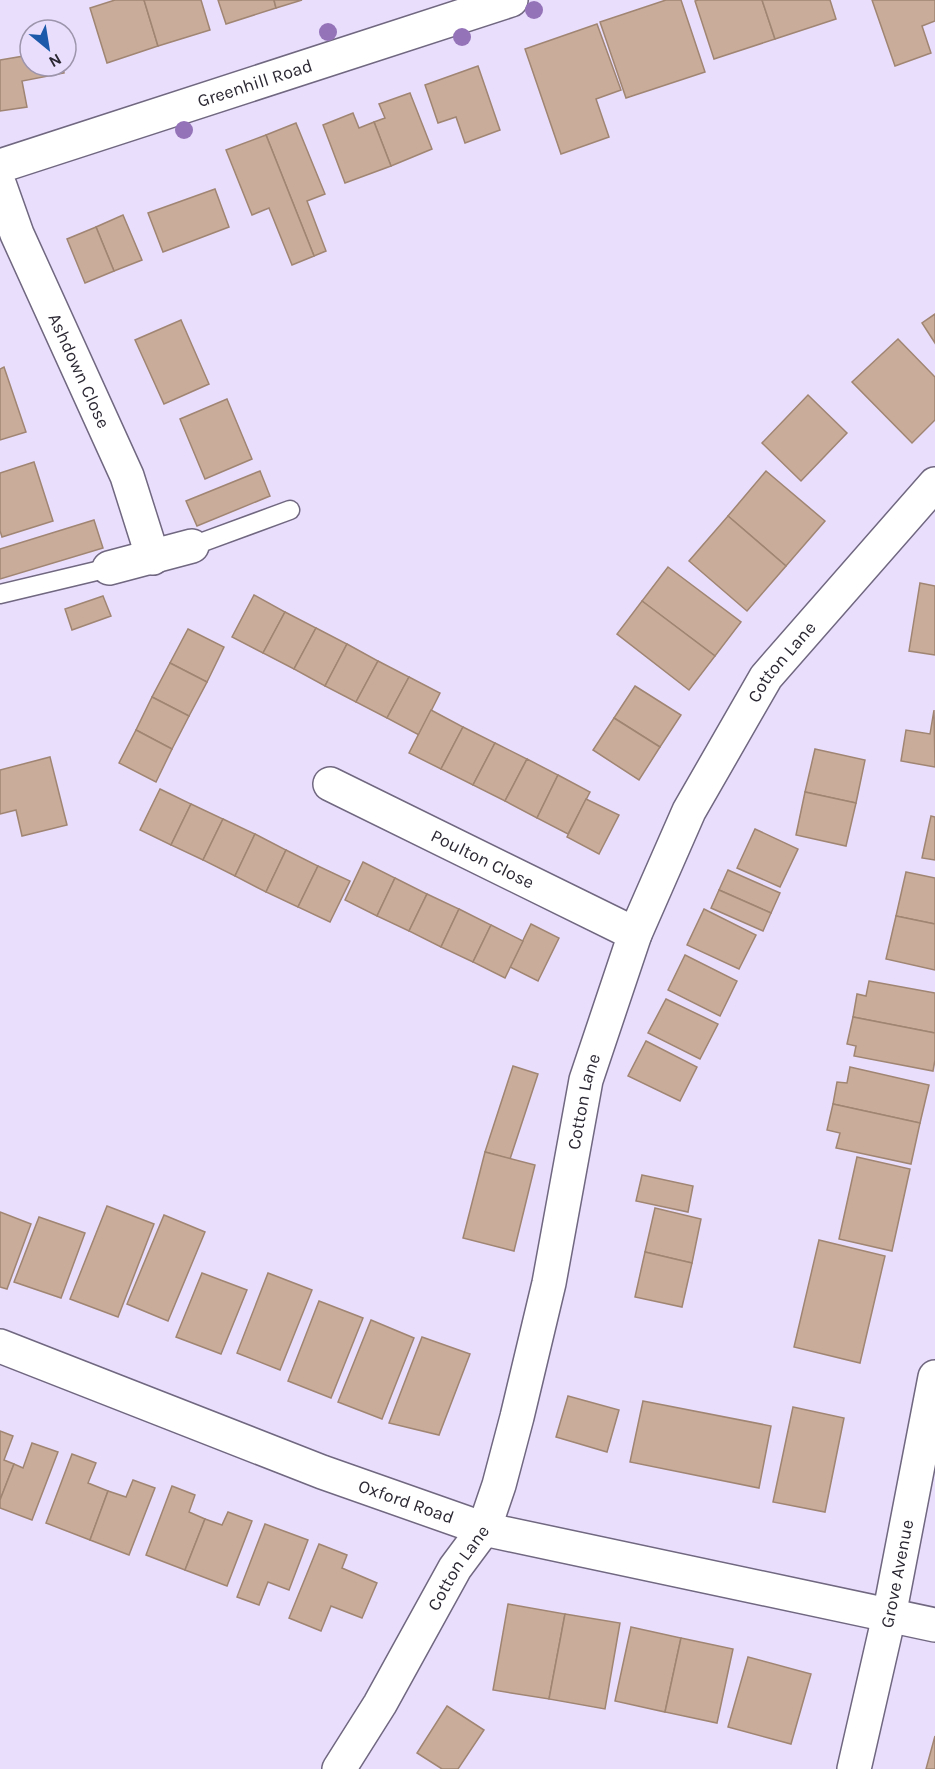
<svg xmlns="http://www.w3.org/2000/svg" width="935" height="1769" font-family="Karla,sans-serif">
  <rect width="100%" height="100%" fill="#e9defc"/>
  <g fill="#c9ac9a" stroke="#a08573" stroke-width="1.5">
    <polygon points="115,0 144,0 158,46 107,63 90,8"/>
    <polygon points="144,0 201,0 210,30 158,46"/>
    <polygon points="218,0 274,0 276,8 226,24"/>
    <polygon points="274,0 302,0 276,8"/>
    <polygon points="666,0 681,0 705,72 626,98 600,22"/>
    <polygon points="698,0 762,0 775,39 714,59 695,1"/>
    <polygon points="762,0 830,0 836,19 775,39"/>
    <polygon points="872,0 935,0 935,21 922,26 931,53 895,66"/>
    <polygon points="597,24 621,90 596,99 609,137 561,154 525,49"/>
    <polygon points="30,55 30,66 63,66 64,73 22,81 27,107 0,111 0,60"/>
    <polygon points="478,66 500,130 465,143 456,117 438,123 425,85"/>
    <polygon points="410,93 432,149 391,166 374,122 385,118 379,104"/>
    <polygon points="353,113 359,128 374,122 391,166 345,183 323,125"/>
    <polygon points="296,123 325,194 307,201 326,251 314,256 266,135"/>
    <polygon points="266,135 314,256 292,265 269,208 252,215 226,150"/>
    <polygon points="215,189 229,227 163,252 148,213"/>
    <polygon points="123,215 142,260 114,271 96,227"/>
    <polygon points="96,227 114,271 85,283 67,239"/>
    <polygon points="935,314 935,343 922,323"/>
    <polygon points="181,320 209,384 164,404 135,340"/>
    <polygon points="898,339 935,377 935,420 912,443 852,382"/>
    <polygon points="4,367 26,432 0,440 0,369"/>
    <polygon points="808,395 847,433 801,481 762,443"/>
    <polygon points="227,399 252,459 205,479 180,419"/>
    <polygon points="34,462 53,521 2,537 0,531 0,473"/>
    <polygon points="260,471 270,496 197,526 186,501"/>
    <polygon points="766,471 825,521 786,566 728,516"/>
    <polygon points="728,516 786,566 747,611 689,561"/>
    <polygon points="94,520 103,548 0,579 0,549"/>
    <polygon points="668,567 741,622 715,656 642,601"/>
    <polygon points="920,583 935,586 935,655 909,651"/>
    <polygon points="254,595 285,612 263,653 232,637"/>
    <polygon points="103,596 111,616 72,630 65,609"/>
    <polygon points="642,601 715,656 689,690 617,634"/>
    <polygon points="285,612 316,628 294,669 263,653"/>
    <polygon points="316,628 347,644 325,686 294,669"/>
    <polygon points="188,629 224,647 207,682 170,663"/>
    <polygon points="347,644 378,661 356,702 325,686"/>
    <polygon points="378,661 409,677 387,718 356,702"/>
    <polygon points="170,663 207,682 189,716 152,697"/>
    <polygon points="409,677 440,693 419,735 387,718"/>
    <polygon points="635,686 681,715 660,747 614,718"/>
    <polygon points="152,697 189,716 172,749 136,730"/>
    <polygon points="431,710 463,727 441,769 409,753"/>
    <polygon points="934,710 935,767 901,761 906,730 930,734"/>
    <polygon points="614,718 660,747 639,780 593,750"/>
    <polygon points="463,727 495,743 473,785 441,769"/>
    <polygon points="136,730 172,749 156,782 119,763"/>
    <polygon points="495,743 527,759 505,801 473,785"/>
    <polygon points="815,749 865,760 856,803 805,792"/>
    <polygon points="50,757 67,825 22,836 16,810 0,814 0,770"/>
    <polygon points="527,759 558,775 537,818 505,801"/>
    <polygon points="558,775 590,792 568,834 537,818"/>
    <polygon points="160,789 191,804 171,845 140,830"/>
    <polygon points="805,792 856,803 846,846 796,835"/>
    <polygon points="586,799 619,815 599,854 567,837"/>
    <polygon points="191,804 223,819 203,860 171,845"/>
    <polygon points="931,816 935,817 935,860 922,858"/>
    <polygon points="223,819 255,834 235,876 203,860"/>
    <polygon points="755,829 798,849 780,887 737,868"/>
    <polygon points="255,834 286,850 266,892 235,876"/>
    <polygon points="286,850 318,866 298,907 266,892"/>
    <polygon points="363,862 395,878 377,916 345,900"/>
    <polygon points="318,866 350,881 330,922 298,907"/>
    <polygon points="728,870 780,893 771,913 719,890"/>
    <polygon points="906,872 935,878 935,924 896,916"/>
    <polygon points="395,878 427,894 409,931 377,916"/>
    <polygon points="719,890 771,913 763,931 711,908"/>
    <polygon points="427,894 459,909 441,947 409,931"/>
    <polygon points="459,909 491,925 473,962 441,947"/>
    <polygon points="704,909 756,935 739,969 687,945"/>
    <polygon points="896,916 935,924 935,970 886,959"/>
    <polygon points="531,924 559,938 538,981 510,967"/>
    <polygon points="491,925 523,941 505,978 473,962"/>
    <polygon points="685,955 737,981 720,1016 668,990"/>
    <polygon points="869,981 935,993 935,1033 853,1017 857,994 866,996"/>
    <polygon points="666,999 718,1024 700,1059 648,1033"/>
    <polygon points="853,1017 935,1033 935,1060 933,1071 854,1056 856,1046 847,1044"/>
    <polygon points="646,1041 697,1067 680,1101 628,1076"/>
    <polygon points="513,1066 538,1074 510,1159 485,1152"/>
    <polygon points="850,1067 929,1085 920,1123 833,1104 837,1082 847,1083"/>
    <polygon points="833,1104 920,1123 911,1164 836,1148 840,1133 827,1130"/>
    <polygon points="485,1152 535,1165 514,1251 463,1238"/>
    <polygon points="857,1157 910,1169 892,1251 839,1239"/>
    <polygon points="642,1175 693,1186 688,1212 636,1201"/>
    <polygon points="107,1206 154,1224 118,1317 70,1299"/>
    <polygon points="655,1208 701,1219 692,1263 645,1252"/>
    <polygon points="0,1212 31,1224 7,1289 0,1287"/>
    <polygon points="164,1215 205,1232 168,1321 127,1304"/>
    <polygon points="39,1217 85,1233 61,1298 14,1282"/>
    <polygon points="819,1240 885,1256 860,1363 794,1347"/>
    <polygon points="645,1252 692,1263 682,1307 635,1297"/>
    <polygon points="202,1273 247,1290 221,1354 176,1337"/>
    <polygon points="268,1273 312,1290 280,1370 237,1353"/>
    <polygon points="319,1301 363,1318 331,1398 288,1381"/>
    <polygon points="371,1320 414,1338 382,1419 338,1402"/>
    <polygon points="422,1337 470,1354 439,1435 389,1423"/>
    <polygon points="568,1396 619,1410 607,1452 556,1437"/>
    <polygon points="643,1401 771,1426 759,1488 630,1462"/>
    <polygon points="793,1407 844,1418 825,1512 773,1502"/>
    <polygon points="0,1431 13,1436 4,1460 14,1464 0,1500"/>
    <polygon points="32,1443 58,1452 32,1520 0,1508 0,1500 14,1464 23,1468"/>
    <polygon points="72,1454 96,1463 88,1483 108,1491 90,1540 46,1523"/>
    <polygon points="133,1480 155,1488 129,1555 90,1540 108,1491 126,1497"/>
    <polygon points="172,1486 195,1495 189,1512 205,1519 185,1570 146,1555"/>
    <polygon points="228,1512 252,1521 227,1586 185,1570 205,1519 222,1525"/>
    <polygon points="265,1524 308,1540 289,1590 268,1582 259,1605 237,1597"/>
    <polygon points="319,1544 347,1555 342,1568 377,1583 362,1618 331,1606 321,1631 289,1618"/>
    <polygon points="508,1604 565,1614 549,1699 493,1690"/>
    <polygon points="565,1614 620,1623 605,1709 549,1699"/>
    <polygon points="631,1627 681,1638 665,1712 615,1701"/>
    <polygon points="681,1638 733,1649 717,1723 665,1712"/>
    <polygon points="748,1657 811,1674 791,1744 728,1727"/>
    <polygon points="447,1706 484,1730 458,1769 442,1769 417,1753"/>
    <polygon points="935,1736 935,1769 926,1769"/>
  </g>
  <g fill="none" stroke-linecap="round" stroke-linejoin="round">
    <defs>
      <g id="lane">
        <polyline points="192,546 290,510"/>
        <polyline points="0,594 109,568"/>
      </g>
      <g id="street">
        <path id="s1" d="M0,166L511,0"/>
        <path id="s2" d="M0,186L17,234L127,476L153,558"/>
        <polyline points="109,568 192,546"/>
        <path id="s3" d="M330,784L635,934"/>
        <path id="s4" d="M0,1346L322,1472L484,1529L935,1625"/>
        <path id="s5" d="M339,1769L380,1704L455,1568L484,1529L499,1485L517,1417L549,1283L586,1080L635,934L689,811L766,677L935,484"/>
        <path id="s6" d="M854,1769L889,1616L935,1377"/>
      </g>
    </defs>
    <use href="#lane" stroke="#706780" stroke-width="21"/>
    <use href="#street" stroke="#706780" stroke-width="36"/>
    <use href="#lane" stroke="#fff" stroke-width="18"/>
    <use href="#street" stroke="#fff" stroke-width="33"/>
  </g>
  <g fill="#9473b8">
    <circle cx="534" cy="10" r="9"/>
    <circle cx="328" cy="32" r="9"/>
    <circle cx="462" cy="37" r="9"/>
    <circle cx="184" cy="130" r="9"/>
  </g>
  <g text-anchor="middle" stroke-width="4.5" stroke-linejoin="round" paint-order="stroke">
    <g font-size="18" fill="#2c2833" stroke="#e9defc">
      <text dy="6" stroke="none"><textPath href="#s1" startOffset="268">Greenhill Road</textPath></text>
      <text dy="6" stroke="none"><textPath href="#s2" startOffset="201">Ashdown Close</textPath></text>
      <text dy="6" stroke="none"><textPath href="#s5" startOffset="1206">Cotton Lane</textPath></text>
      <text dy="6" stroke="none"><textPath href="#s3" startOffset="170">Poulton Close</textPath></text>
      <text dy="6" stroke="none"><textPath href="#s5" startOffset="720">Cotton Lane</textPath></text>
      <text dy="6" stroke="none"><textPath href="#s4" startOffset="435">Oxford Road</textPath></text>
      <text dy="6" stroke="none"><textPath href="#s5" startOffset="234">Cotton Lane</textPath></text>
      <text dy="6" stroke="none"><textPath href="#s6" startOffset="200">Grove Avenue</textPath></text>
    </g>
  </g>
  <g transform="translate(48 48) rotate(150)"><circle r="28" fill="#e9defc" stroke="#9d95ac" stroke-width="1.5"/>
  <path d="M0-4.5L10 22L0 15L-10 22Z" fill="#1c59aa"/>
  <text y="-9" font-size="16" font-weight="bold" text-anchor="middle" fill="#2c2833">N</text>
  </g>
</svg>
